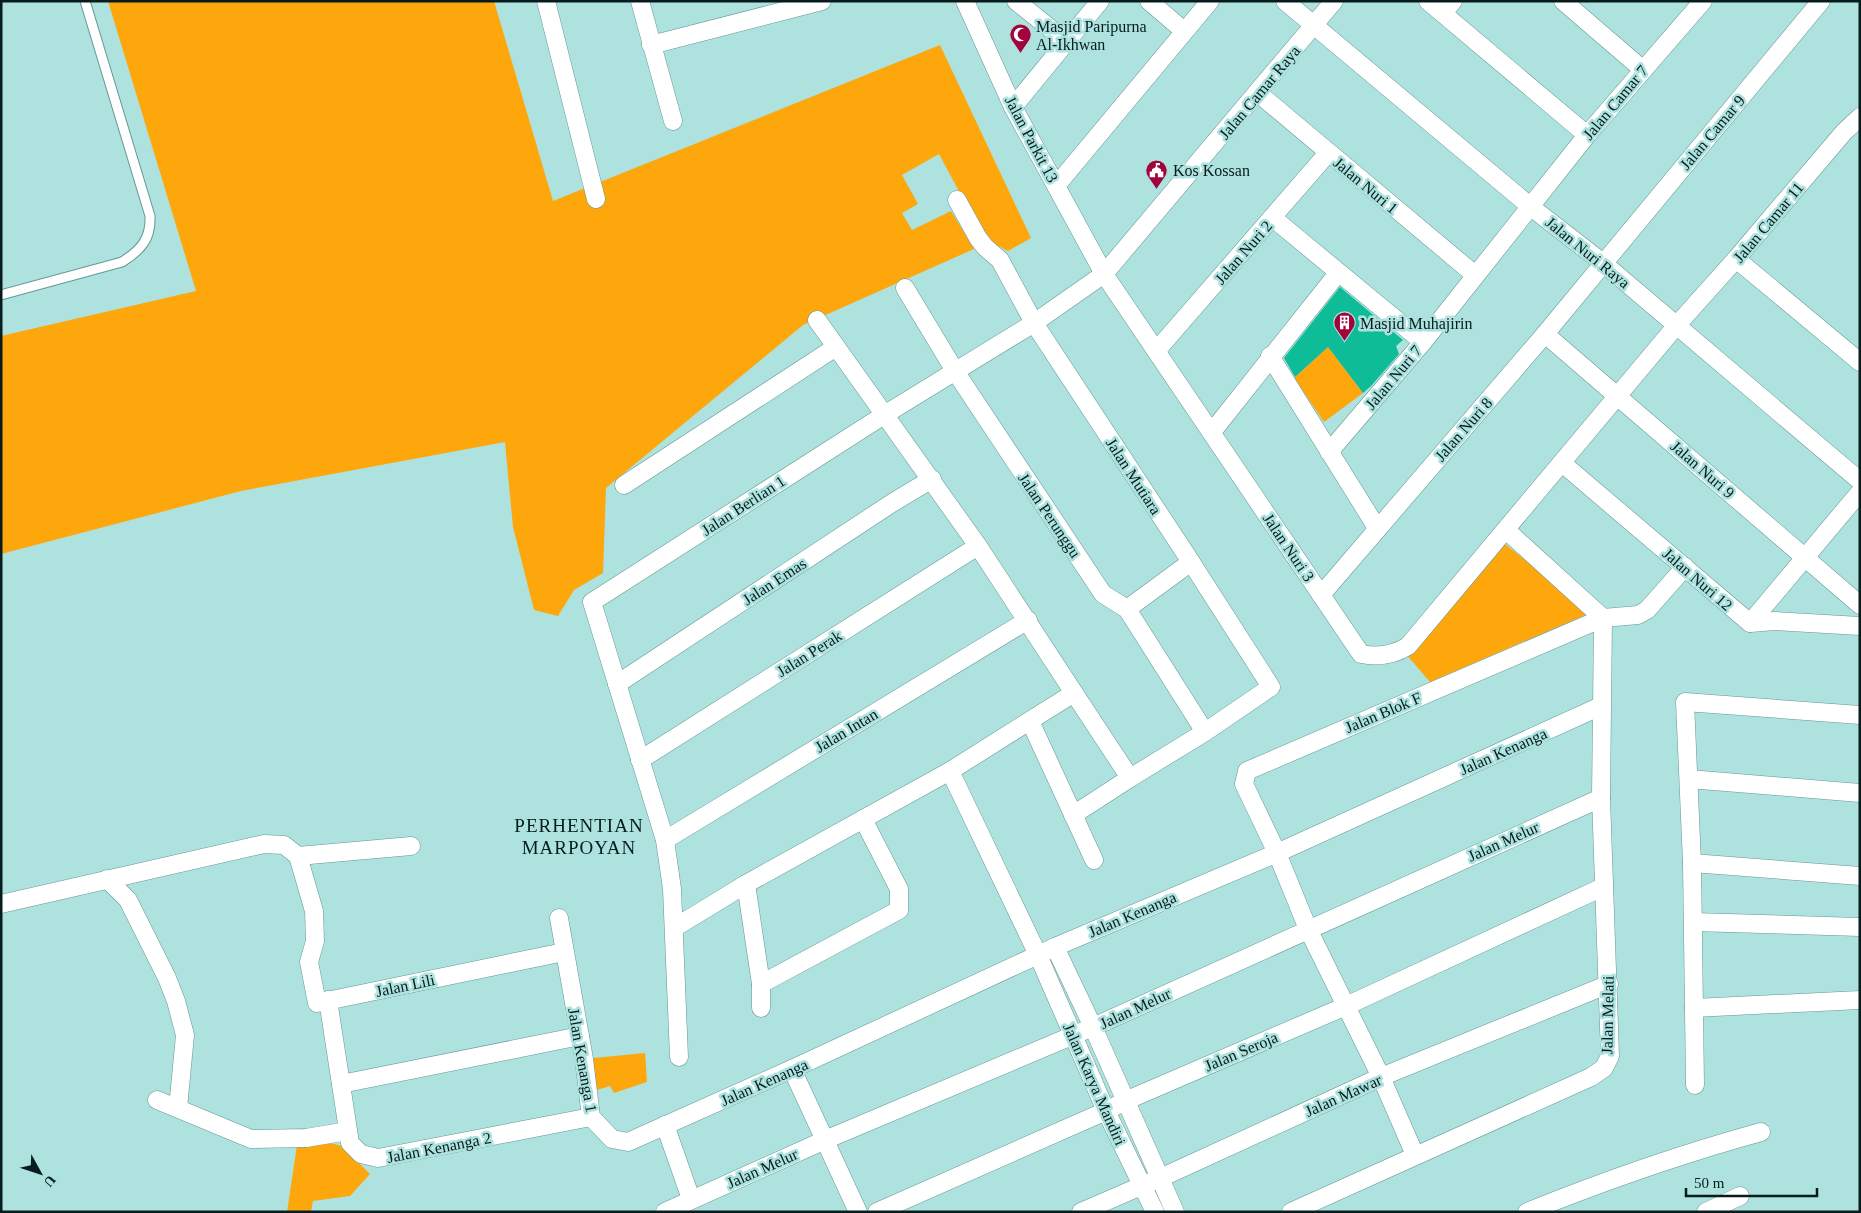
<svg xmlns="http://www.w3.org/2000/svg" width="1861" height="1213" font-family="'Times New Roman',serif">
  <rect width="100%" height="100%" fill="#ade2df"/>
  <g fill="#fda70c">
    <polygon points="108,1 494,1 553,201 940,45 1031,238 1008,251 989,241 978,227 939,154 902,175 918,204 902,213 912,230 951,211 974,249 803,325 606,488 603,573 574,590 558,616 534,610 513,527 505,442 241,491 1,554 1,336 196,291"/>
    <polygon points="1328,347 1363,393 1324,422 1294,378"/>
    <polygon points="1499,539 1590,613 1430,682 1405,653"/>
    <polygon points="645,1053 647,1082 614,1093 610,1086 587,1093 584,1059"/>
    <polygon points="322,1141 342,1146 370,1174 350,1196 313,1201 311,1212 287,1212 297,1145"/>
  </g>
  <polygon fill="#0ebc98" points="1340,287 1403,340 1396,346 1399,354 1371,386 1363,393 1328,347 1295,377 1284,358"/>
  <g fill="none" stroke-linecap="round" stroke-linejoin="round">
    <defs>
      <path id="service" d="M1,295L122,262C141,250 151,239 150,216L85,1"/>
      <g id="minor">
        <polyline points="546,1 596,199"/>
        <polyline points="640,1 673,121"/>
        <path d="M965,1L1013,107L1104,274L1361,654C1377,657 1394,655 1408,646L1676,326L1736,259L1844,132L1860,117"/>
        <polyline points="1016,1 1067,42"/>
        <polyline points="1149,1 1184,31"/>
        <polyline points="1285,1 1531,207 1603,263 1860,481"/>
        <polyline points="1428,1 1587,135"/>
        <polyline points="1563,1 1642,69"/>
        <polyline points="1443,13 1453,1"/>
        <polyline points="651,45 822,1"/>
        <polyline points="1258,93 1475,275"/>
        <polyline points="1013,107 1100,1"/>
        <polyline points="1056,186 1210,1"/>
        <polyline points="957,200 978,238 985,247 1000,260 1034,323 1191,562 1127,609"/>
        <polyline points="1273,218 1423,342"/>
        <polyline points="1736,259 1860,362"/>
        <polyline points="905,288 955,371 1103,594 1127,609 1205,732"/>
        <polyline points="1545,334 1860,605"/>
        <polyline points="1157,350 1328,153"/>
        <polyline points="1270,356 1377,528"/>
        <polyline points="1212,432 1338,273"/>
        <polyline points="1329,452 1423,342 1587,135 1703,1"/>
        <polyline points="1562,463 1750,623 1775,621 1860,626"/>
        <polyline points="624,485 836,347"/>
        <polyline points="1506,530 1603,618"/>
        <polyline points="1321,595 1545,334 1821,1"/>
        <polyline points="1750,623 1860,492"/>
        <polyline points="617,684 892,503 932,479"/>
        <polyline points="1074,693 1130,778 1205,732 1271,687 1191,562"/>
        <polyline points="1860,715 1685,702 1692,863 1860,876"/>
        <polyline points="1030,721 1094,860"/>
        <polyline points="640,760 978,546"/>
        <polyline points="950,771 1038,955 1106,1111 1155,1212"/>
        <polyline points="1689,779 1860,793"/>
        <polyline points="1073,815 1130,778"/>
        <polyline points="665,840 1028,620"/>
        <polyline points="298,856 411,846"/>
        <polyline points="1692,863 1695,1085"/>
        <polyline points="107,879 128,900 167,978 176,1001 185,1035 178,1108"/>
        <polyline points="746,884 761,984 761,1008"/>
        <polyline points="1,904 264,844 284,845 298,856 314,911 315,941 309,962 317,1003 564,952"/>
        <polyline points="559,918 584,1059 591,1117 612,1139 628,1142 792,1069 1055,947 1277,853 1601,706"/>
        <polyline points="1693,922 1860,927"/>
        <polyline points="674,928 746,884 950,771 1074,693 978,546 817,320"/>
        <polyline points="1055,947 1093,1027 1175,1212"/>
        <polyline points="761,984 899,910 899,889 863,819"/>
        <polyline points="328,1000 350,1143 361,1154 378,1158 591,1117"/>
        <polyline points="1694,1008 1860,1000"/>
        <polyline points="679,1057 672,889 665,840 592,602 884,415 1034,323 1104,274 1334,1"/>
        <polyline points="792,1069 858,1212"/>
        <polyline points="341,1084 580,1036"/>
        <polyline points="157,1100 251,1139 306,1138 348,1131"/>
        <polyline points="665,1125 691,1199"/>
        <polyline points="1415,1155 1381,1077 1308,929 1277,853 1244,784 1247,771 1603,618 1638,615 1647,610 1685,567"/>
        <polyline points="665,1212 825,1140 1093,1027 1601,798"/>
        <polyline points="877,1212 1106,1111 1125,1101 1346,1006 1603,887"/>
        <polyline points="1081,1212 1169,1174 1381,1077 1609,984"/>
        <polyline points="1291,1212 1591,1077 1604,1068 1610,1056 1601,798 1603,618"/>
        <path d="M1527,1212C1604,1181 1681,1154 1761,1132"/>
        <polyline points="1706,1212 1740,1196"/>
      </g>
    </defs>
    <use href="#service" stroke="#659795" stroke-width="11"/>
    <use href="#minor" stroke="#659795" stroke-width="19"/>
    <use href="#service" stroke="#fff" stroke-width="9"/>
    <use href="#minor" stroke="#fff" stroke-width="18"/>
  </g>
  <defs>
    <symbol id="mosque-pin" viewBox="-11 -11 22 30"><path d="M0 17L-7.5 6A9.5 9.5 0 1 1 7.5 6Z" fill="#a2033b" stroke="#ade2df"/><path d="M3.5-4.9A6 6 0 1 0 3.5 4.9A5 5 0 1 1 3.5-4.9Z" fill="#fff"/></symbol>
    <symbol id="civic-pin" viewBox="-11 -11 22 30"><path d="M0 17L-7.5 6A9.5 9.5 0 1 1 7.5 6Z" fill="#a2033b" stroke="#ade2df"/><path d="M-.6-6.5H3V-4.5H.6V-3L4-1V1h2V6H-6V1h2V-1L-.6-3ZM-1.2 2.5V6h2.4V2.5Z" fill="#fff"/></symbol>
    <symbol id="building-pin" viewBox="-11 -11 22 30"><path d="M0 17L-7.5 6A9.5 9.5 0 1 1 7.5 6Z" fill="#a2033b" stroke="#ade2df"/><path d="M-4-6H4V6H1V3H-1V6H-4ZM-2.5-4.3h1.7v1.8h-1.7ZM.8-4.3h1.7v1.8H.8ZM-2.5-1h1.7V.8h-1.7ZM.8-1h1.7V.8H.8Z" fill="#fff"/></symbol>
  </defs>
  <g fill-rule="evenodd">
    <use href="#mosque-pin" x="1008" y="22" width="25" height="34"/>
    <use href="#civic-pin" x="1144" y="158" width="25" height="34"/>
    <use href="#building-pin" x="1332" y="310" width="25" height="34"/>
  </g>
  <g text-anchor="middle" stroke-width="5" stroke-linejoin="round" paint-order="stroke">
    <g font-size="16" fill="#071c1c" stroke="#ade2df" text-anchor="start">
      <text x="1036" y="32">Masjid Paripurna<tspan x="1036" dy="18">Al-Ikhwan</tspan></text>
      <text x="1173" y="176">Kos Kossan</text>
      <text x="1360" y="329">Masjid Muhajirin</text>
    </g>
    <g font-size="16" fill="#071c1c" stroke="#ade2df">
      <text transform="translate(1259 92) rotate(-50)" y="6">Jalan Camar Raya</text>
      <text transform="translate(1615 102) rotate(-50)" y="6">Jalan Camar 7</text>
      <text transform="translate(1712 132) rotate(-50)" y="6">Jalan Camar 9</text>
      <text transform="translate(1032 139) rotate(62)" y="6">Jalan Parkit 13</text>
      <text transform="translate(1366 185) rotate(40)" y="6">Jalan Nuri 1</text>
      <text transform="translate(1768 222) rotate(-50)" y="6">Jalan Camar 11</text>
      <text transform="translate(1243 252) rotate(-49)" y="6">Jalan Nuri 2</text>
      <text transform="translate(1588 252) rotate(39)" y="6">Jalan Nuri Raya</text>
      <text transform="translate(1393 377) rotate(-50)" y="6">Jalan Nuri 7</text>
      <text transform="translate(1463 429) rotate(-49)" y="6">Jalan Nuri 8</text>
      <text transform="translate(1703 469) rotate(41)" y="6">Jalan Nuri 9</text>
      <text transform="translate(1134 476) rotate(57)" y="6">Jalan Mutiara</text>
      <text transform="translate(743 505) rotate(-33)" y="6">Jalan Berlian 1</text>
      <text transform="translate(1050 515) rotate(56)" y="6">Jalan Perunggu</text>
      <text transform="translate(1289 547) rotate(56)" y="6">Jalan Nuri 3</text>
      <text transform="translate(1698 579) rotate(41)" y="6">Jalan Nuri 12</text>
      <text transform="translate(774 581) rotate(-33)" y="6">Jalan Emas</text>
      <text transform="translate(809 653) rotate(-32)" y="6">Jalan Perak</text>
      <text transform="translate(1383 712) rotate(-23)" y="6">Jalan Blok F</text>
      <text transform="translate(846 730) rotate(-31)" y="6">Jalan Intan</text>
      <text transform="translate(1503 751) rotate(-24)" y="6">Jalan Kenanga</text>
      <text transform="translate(1503 841) rotate(-24)" y="6">Jalan Melur</text>
      <text transform="translate(1132 914) rotate(-23)" y="6">Jalan Kenanga</text>
      <text transform="translate(405 985) rotate(-12)" y="6">Jalan Lili</text>
      <text transform="translate(1135 1008) rotate(-25)" y="6">Jalan Melur</text>
      <text transform="translate(1607 1015) rotate(-89)" y="6">Jalan Melati</text>
      <text transform="translate(1241 1051) rotate(-23)" y="6">Jalan Seroja</text>
      <text transform="translate(583 1060) rotate(80)" y="6">Jalan Kenanga 1</text>
      <text transform="translate(764 1082) rotate(-24)" y="6">Jalan Kenanga</text>
      <text transform="translate(1095 1084) rotate(66)" y="6">Jalan Karya Mandiri</text>
      <text transform="translate(1343 1095) rotate(-24)" y="6">Jalan Mawar</text>
      <text transform="translate(439 1147) rotate(-11)" y="6">Jalan Kenanga 2</text>
      <text transform="translate(762 1168) rotate(-24)" y="6">Jalan Melur</text>
    </g>
    <g font-size="19" letter-spacing="1" fill="#071c1c" stroke="#ade2df">
      <text x="579" y="832">PERHENTIAN<tspan x="579" dy="22">MARPOYAN</tspan></text>
    </g>
  </g>
  <rect width="1861" height="1213" fill="none" stroke="#071c1c" stroke-width="5"/>
  <g transform="translate(40 1173) rotate(130)" stroke="#ade2df" stroke-width="4" paint-order="stroke">
  <path d="M0-4L9 19L0 12L-9 19Z" fill="#071c1c"/>
  <text y="-8" font-size="14" font-weight="bold" text-anchor="middle" fill="#071c1c">U</text>
  </g>
  <path d="M1686 1188v8h131v-8" fill="none" stroke="#071c1c" stroke-width="2.5"/>
  <text x="1694" y="1188" font-size="15" fill="#071c1c" stroke="#ade2df" stroke-width="4" paint-order="stroke">50 m</text>
</svg>
